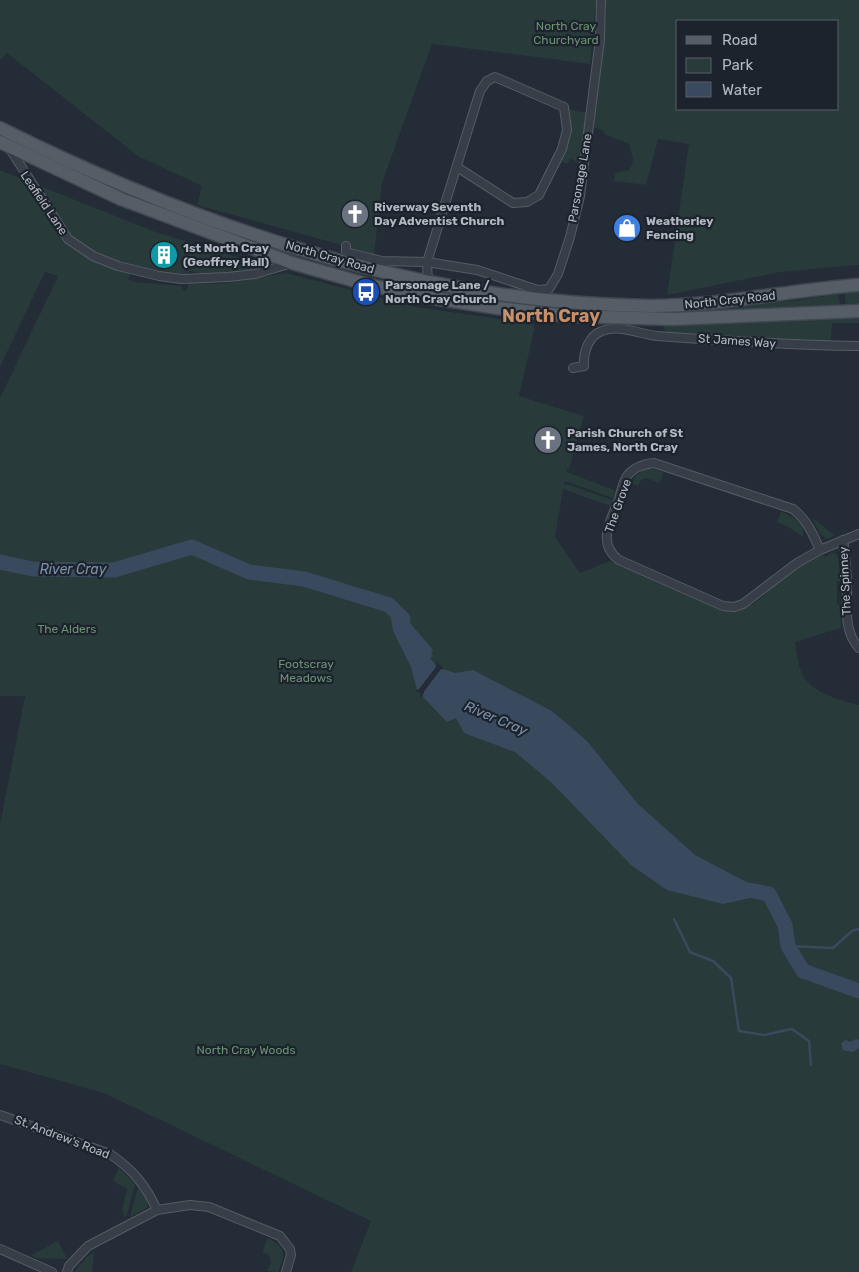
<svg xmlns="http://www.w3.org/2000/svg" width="859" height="1272" font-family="Rubik,sans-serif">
  <rect width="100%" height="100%" fill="#232c37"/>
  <g fill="#283a3a" fill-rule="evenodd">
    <path d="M0,0H859V265L780,272L667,295L689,144L658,139L646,185L614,181L615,173L629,170C636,160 632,156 629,144L604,134V131L591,126L607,8L596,2L590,64L432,44L382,183L374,254L197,205L202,186L138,156L7,53L0,60ZM678,21H838V109H678Z"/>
    <polygon points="567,109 587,113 580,164 570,158 567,164 558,160 570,120"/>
    <path d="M0,170L153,231L266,266C242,271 215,279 191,271L184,274L134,267L128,279L135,282L181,286L183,291H187L188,283L221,284L286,273L416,307L534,324V331L519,396L584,416L569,469H567V472L616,491L613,498L565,481L564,486L567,484L612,500L610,506L563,489L555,537L580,573L610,561L723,611C756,613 767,589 790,571C799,564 811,560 821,554L825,557L834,552L838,556L840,581H837V604L840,606L841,628L795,642C797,655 798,669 806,680C817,694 842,701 859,705V1272H351L371,1221L104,1093L0,1064V825L25,696H0V398L58,276L45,272L0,367Z"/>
    <polygon points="859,292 859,306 847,306 845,301 845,293"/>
    <polygon points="838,294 841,307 652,314 562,311 562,307 795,301"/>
    <polygon points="859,318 859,323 832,323 831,341 668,333 664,329 664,324"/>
    <polygon points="645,469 654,469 664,473 659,483 646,478 641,480 638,486 632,483 635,477"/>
    <path d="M781,512C793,516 805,523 803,537L790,528L777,522Z"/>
    <polygon points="814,519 833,534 834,536 827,539 820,534 813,520"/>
    <polygon points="119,1168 135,1184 126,1218 122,1210 127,1189 113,1181"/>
    <polygon points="138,1187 146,1199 148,1207 130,1217"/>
    <path d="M268,1238C286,1248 286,1254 278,1272L267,1271L271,1263L269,1255L262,1252Z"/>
    <polygon points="58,1241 67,1259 37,1258 31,1255"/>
    <polygon points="94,1252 92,1272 74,1272 87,1257"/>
  </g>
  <g fill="#3a4a5e">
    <polygon points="389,605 399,610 433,650 431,655 433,656 430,658 440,670 443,669 455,673 473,670 552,711 587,741 637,803 695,855 769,894 723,904 667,890 631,865 552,783 515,752 464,733 456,718 447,722 423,697 424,692 420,689 417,690 411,667 393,631"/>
    <polygon points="856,1039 859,1040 859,1048 853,1052 843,1050 841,1043 846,1040 850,1042"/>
  </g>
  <polygon fill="#232c37" points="436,662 444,668 441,669 423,693 422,697 420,696 421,693 415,691 419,689 436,667"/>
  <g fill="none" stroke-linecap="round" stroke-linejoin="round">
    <g stroke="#3a4a5e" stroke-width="2.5">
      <polyline points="674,919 690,952 713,961 731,978 739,1031 764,1035 792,1029 809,1041 811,1065"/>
      <polyline points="788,946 833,948 852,931 859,929"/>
    </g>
    <g stroke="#3a4a5e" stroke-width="15">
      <polyline points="0,562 33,569 114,570 192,547 249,572 304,579 389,605 403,619"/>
      <polyline points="749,890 769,894 785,925 788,946 803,971 859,991"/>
    </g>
    <defs>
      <g id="street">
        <polyline points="8,146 68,239 93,256 118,266 159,276 182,279 228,277 255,274 292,263"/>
        <polyline points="346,246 346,252 382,261 427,262 477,270 538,290 549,289 558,274 570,237 580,196 600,39 601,0"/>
        <polyline points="428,283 427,262 480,91 487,81 495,77 564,107 567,130 562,149 539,195 527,202 513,203 457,167"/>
        <path d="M573,368L584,366C583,353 588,336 602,331C619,324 639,334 657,336C725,341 792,345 859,346"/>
        <path d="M843,540C845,553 846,566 847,580C848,603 842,630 859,648"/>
        <path d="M820,550C813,534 807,520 793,509L654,463C643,464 634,467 627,476C623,482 621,492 619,499C611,520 596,543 619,560L723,606L734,607L743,604L797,563L820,550L859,534"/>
        <path d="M0,1115L110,1154C133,1170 145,1184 157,1210"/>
        <polyline points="0,1249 52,1272"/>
        <polyline points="67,1272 69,1266 88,1246 157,1210 190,1205 209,1207 280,1236 290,1249 291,1255 286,1272"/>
      </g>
      <g id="primary">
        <path d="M0,128C202,229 423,304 650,306C721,306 789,290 859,285"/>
        <polyline points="0,142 121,199 292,263 366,284 419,296 498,308 567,316 674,319 859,311"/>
      </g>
    </defs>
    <use href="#street" stroke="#555c65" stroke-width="10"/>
    <use href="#primary" stroke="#404750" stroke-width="15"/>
    <use href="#street" stroke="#373e47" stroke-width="8"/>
    <use href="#primary" stroke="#555d67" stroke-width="12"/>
  </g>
  <defs>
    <symbol id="church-disc" viewBox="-11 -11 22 22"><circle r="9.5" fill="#6b7280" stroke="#1c232c"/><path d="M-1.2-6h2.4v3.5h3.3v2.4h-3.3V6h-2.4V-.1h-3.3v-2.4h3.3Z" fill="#fff"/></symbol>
    <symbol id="shop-disc" viewBox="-11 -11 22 22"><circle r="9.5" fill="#3f7fe0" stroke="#1c232c"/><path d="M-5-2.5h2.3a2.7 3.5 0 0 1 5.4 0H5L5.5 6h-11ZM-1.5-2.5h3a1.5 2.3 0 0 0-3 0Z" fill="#fff"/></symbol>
    <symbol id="building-disc" viewBox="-11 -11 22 22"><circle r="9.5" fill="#0f9aa8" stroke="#1c232c"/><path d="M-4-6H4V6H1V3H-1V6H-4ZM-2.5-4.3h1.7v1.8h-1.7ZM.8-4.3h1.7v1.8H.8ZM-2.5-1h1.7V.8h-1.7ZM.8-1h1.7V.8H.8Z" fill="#fff"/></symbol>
    <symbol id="bus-disc" viewBox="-11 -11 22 22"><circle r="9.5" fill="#1a4fb4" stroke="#1c232c"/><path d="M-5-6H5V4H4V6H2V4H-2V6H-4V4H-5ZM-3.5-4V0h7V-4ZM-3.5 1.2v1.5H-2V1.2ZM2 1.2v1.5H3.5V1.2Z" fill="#fff"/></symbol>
  </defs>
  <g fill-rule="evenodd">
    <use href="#church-disc" x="339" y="198" width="32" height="32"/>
    <use href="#shop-disc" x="611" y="212" width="32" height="32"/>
    <use href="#building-disc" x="148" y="239" width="32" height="32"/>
    <use href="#bus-disc" x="350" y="276" width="32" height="32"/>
    <use href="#church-disc" x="532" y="424" width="32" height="32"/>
  </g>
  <g text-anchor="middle" stroke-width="4.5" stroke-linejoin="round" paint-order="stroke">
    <g font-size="12" fill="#6b9273" stroke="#1c232c">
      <text x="566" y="30">North Cray<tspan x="566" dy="14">Churchyard</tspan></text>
      <text x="67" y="633">The Alders</text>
      <text x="306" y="668">Footscray<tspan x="306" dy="14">Meadows</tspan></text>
      <text x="246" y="1054">North Cray Woods</text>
    </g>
    <g font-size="12" fill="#b2b9c3" stroke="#1c232c">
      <text transform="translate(580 178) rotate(-80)" y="4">Parsonage Lane</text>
      <text transform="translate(44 203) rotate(56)" y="4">Leafield Lane</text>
      <text transform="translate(330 257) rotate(16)" y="4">North Cray Road</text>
      <text transform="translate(730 300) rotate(-6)" y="4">North Cray Road</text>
      <text transform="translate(737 341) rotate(4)" y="4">St James Way</text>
      <text transform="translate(618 506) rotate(-70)" y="4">The Grove</text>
      <text transform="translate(845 581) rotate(-93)" y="4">The Spinney</text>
      <text transform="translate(62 1137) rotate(21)" y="4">St. Andrew's Road</text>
    </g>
    <g font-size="12" font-weight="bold" fill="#b2b9c3" stroke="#1c232c" text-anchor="start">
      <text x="374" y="211">Riverway Seventh<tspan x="374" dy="14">Day Adventist Church</tspan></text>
      <text x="646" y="225">Weatherley<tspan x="646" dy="14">Fencing</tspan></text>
      <text x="183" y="252">1st North Cray<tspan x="183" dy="14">(Geoffrey Hall)</tspan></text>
      <text x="385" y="289">Parsonage Lane /<tspan x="385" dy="14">North Cray Church</tspan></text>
      <text x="567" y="437">Parish Church of St<tspan x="567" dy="14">James, North Cray</tspan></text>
    </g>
    <g font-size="14" font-style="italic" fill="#7c90a9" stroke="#1c232c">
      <text x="73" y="574">River Cray</text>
      <text transform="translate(496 718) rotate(23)" y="5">River Cray</text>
    </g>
    <g font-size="18" font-weight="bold" fill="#c88f69" stroke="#1c232c">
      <text x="551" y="322">North Cray</text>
    </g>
  </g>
  <rect x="676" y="20" width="162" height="90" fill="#1c232c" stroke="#585f68"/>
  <rect x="686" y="36" width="25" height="8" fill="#555d67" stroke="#585f68"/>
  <text x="722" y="45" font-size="15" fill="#b2b9c3">Road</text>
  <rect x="686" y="58" width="25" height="15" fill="#283a3a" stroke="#585f68"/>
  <text x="722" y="70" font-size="15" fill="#b2b9c3">Park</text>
  <rect x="686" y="82" width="25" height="15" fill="#3a4a5e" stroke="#585f68"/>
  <text x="722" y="95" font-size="15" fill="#b2b9c3">Water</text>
</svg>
